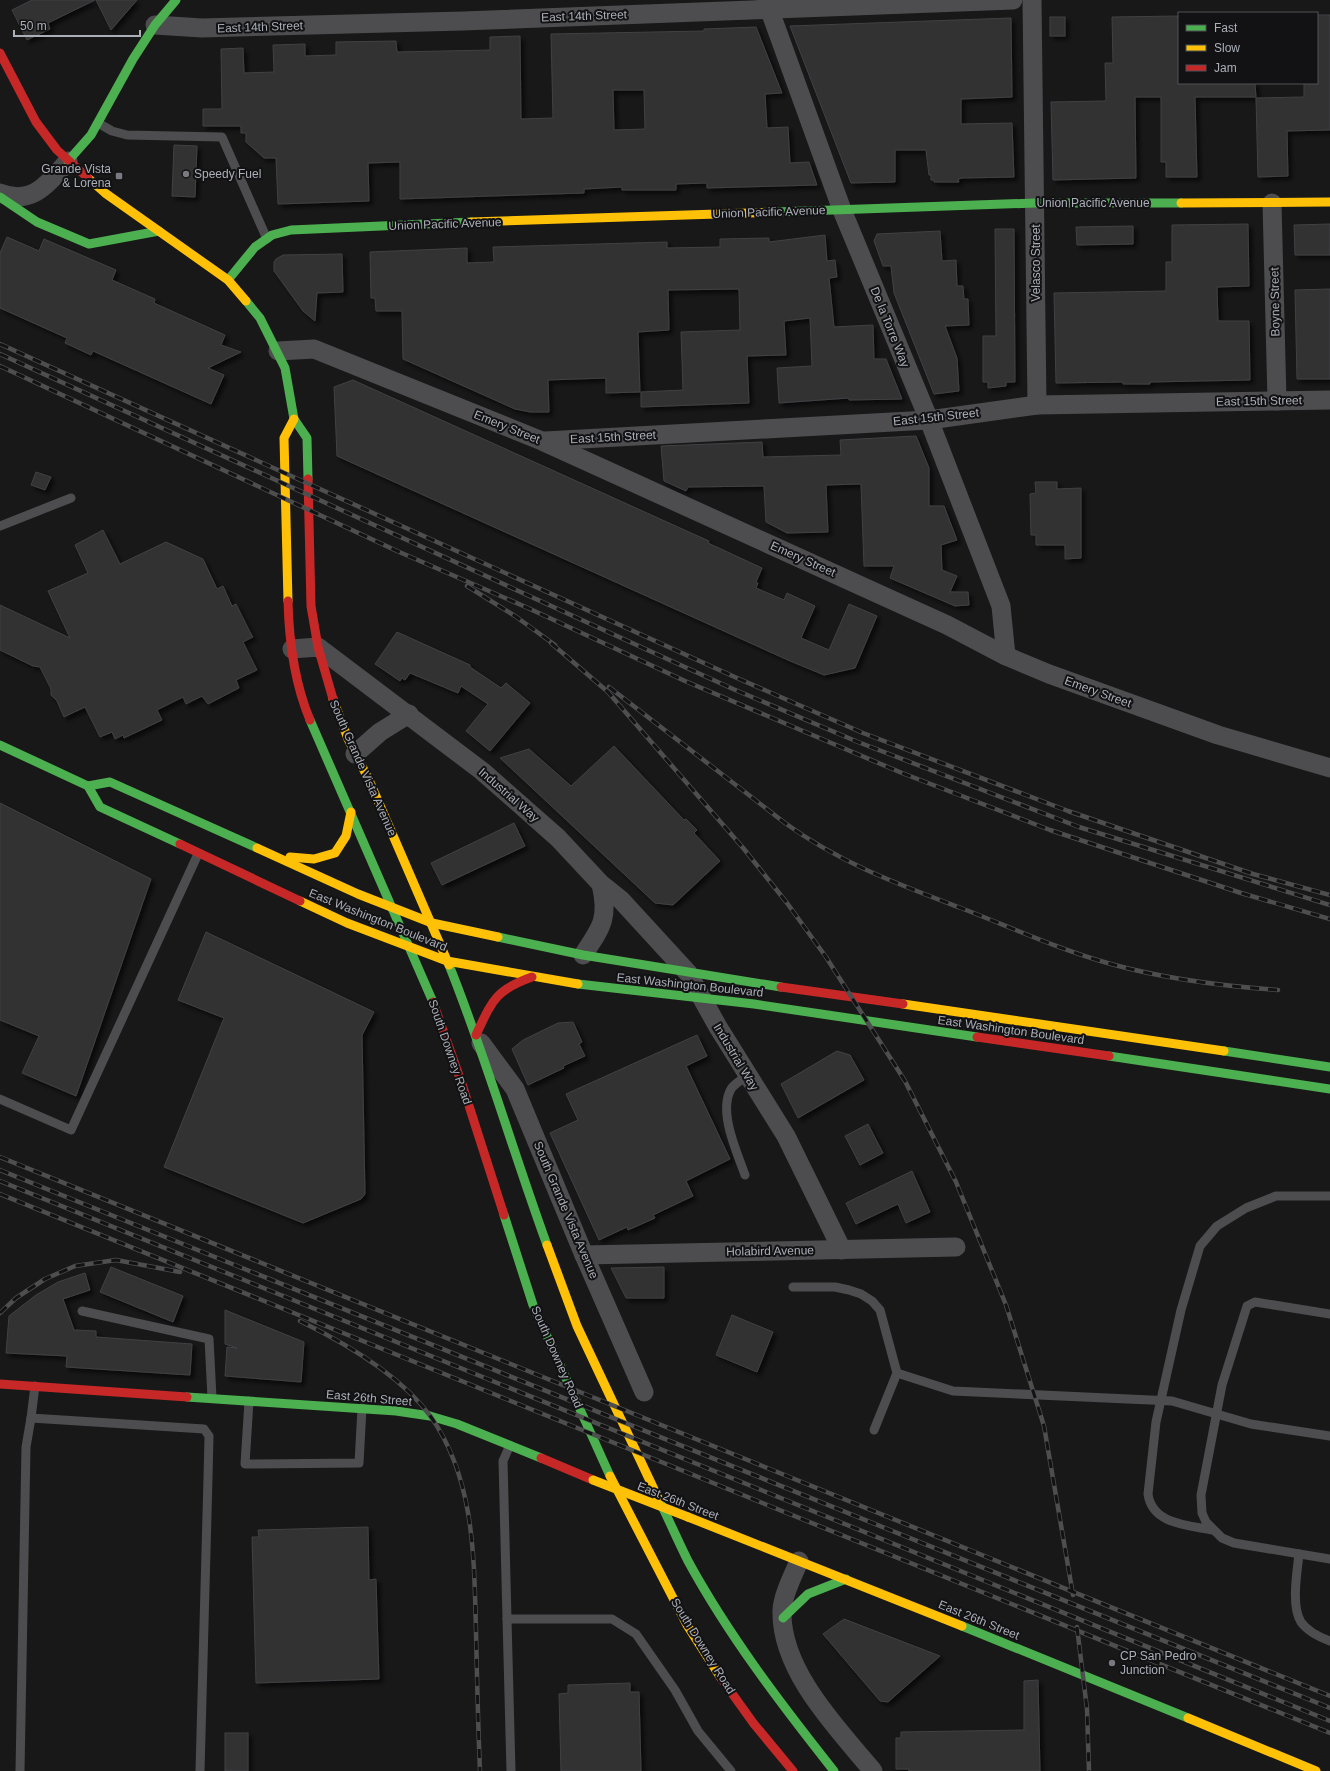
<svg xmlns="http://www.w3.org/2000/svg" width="1330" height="1771" font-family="Helvetica,sans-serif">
  <defs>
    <filter id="shadow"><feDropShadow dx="3.5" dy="3.5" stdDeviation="2" flood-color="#0009"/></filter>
  </defs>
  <rect width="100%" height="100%" fill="#181818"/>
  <g fill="#323233" stroke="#414144" fill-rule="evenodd" filter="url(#shadow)">
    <polygon points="32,0 95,0 48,23 50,29 27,40 12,10"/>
    <polygon points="96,0 137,0 111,30"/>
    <polygon points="1317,15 1330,15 1330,130 1287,131 1288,176 1258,177 1256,98 1304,97 1304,83 1317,83"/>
    <polygon points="1179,16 1179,83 1255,83 1256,97 1195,97 1197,177 1166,177 1166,162 1161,162 1161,97 1135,97 1136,178 1053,180 1051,102 1106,101 1105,63 1113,63 1112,17"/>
    <rect x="1050" y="17" width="15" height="19"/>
    <polygon points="1011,18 1012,97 961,99 961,124 1012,123 1014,177 962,178 958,179 959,182 934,182 934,180 931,180 931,175 929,175 926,150 895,150 895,182 851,183 790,26"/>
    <path d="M756,27L782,93L765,94L767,128L788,127L790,163L809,162L817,185L707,188V183L676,184V190H622V187L584,189V193L400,199V162L368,163L369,201L278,204L276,158H264L246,142V133H241V126H203V109H222L221,49L243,48L244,73L274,72L273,45L305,44V56L336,55V42L396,41L397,52L490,50V37L520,36L521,119L553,118L551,34L704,31V29ZM613,90H644L645,129L614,130Z"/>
    <polygon points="174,145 197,146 195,197 172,196"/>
    <polygon points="1248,224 1249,286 1217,287 1218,321 1249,321 1250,380 1150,382 1150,384 1123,384 1123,382 1056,383 1054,293 1166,291 1166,262 1172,262 1172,225"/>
    <polygon points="1330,224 1330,255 1295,255 1294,225"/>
    <polygon points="1133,226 1133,244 1077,245 1076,227"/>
    <polygon points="995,229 1014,229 1015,382 1006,382 1006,386 988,388 988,382 983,382 983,336 996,336"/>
    <polygon points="940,231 942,261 956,260 957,286 963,286 964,299 968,299 969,325 945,326 957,358 959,391 934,394 894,293 891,266 883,266 874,241 877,234"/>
    <polygon points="825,235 827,261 835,260 837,277 829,278 834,327 873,325 874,359 886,359 902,399 849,400 849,398 779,403 777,368 812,366 810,318 784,321 786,355 747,356 749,403 641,407 641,392 683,390 681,332 740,330 739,289 668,290 669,330 638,332 640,392 606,393 606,378 548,380 549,412 530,412 515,409 403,359 402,311 376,311 375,298 371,298 370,252 467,248 467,263 494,262 493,247 667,242 667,248 720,247 720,239 769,238 769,242"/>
    <polygon points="7,237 39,251 44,239 116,270 112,280 155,299 154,303 225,335 221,345 241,352 208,368 224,375 211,404 93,351 91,355 65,343 67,338 0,308 0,253"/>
    <polygon points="342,254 343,292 317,293 315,321 303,311 274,271 274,262 276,259 283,255"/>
    <polygon points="1330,289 1330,379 1297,379 1295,290"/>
    <polygon points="353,380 689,532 709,541 708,543 762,568 756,582 758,583 756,588 784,600 787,593 815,606 801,638 829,650 849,604 877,616 855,668 824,675 790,661 337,456 334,387"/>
    <polygon points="916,436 929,468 929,506 944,506 957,540 941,545 942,570 957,576 950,592 968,592 969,605 955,606 890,578 894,566 864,566 861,484 826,485 828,532 787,533 766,522 764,486 688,487 686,491 664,481 661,446 762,442 763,457 841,455 840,440"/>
    <polygon points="36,472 51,477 45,490 31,485"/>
    <polygon points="1035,482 1057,482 1057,489 1081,488 1081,558 1065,559 1065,545 1036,545 1036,535 1031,535 1030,494 1036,493"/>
    <polygon points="103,530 120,564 166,542 203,559 217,589 223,586 232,606 236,604 250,632 253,637 243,642 257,670 236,680 239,688 208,704 202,696 186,704 183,697 157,710 162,720 124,738 123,735 115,739 112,732 100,737 85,707 64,717 57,701 51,695 51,689 40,667 33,666 0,650 0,605 70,638 48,591 88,573 75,545"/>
    <polygon points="397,632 470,665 470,667 501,688 506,683 530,703 490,751 466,731 488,704 461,686 458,693 410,673 405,680 402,678 400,681 375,664"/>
    <polygon points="614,746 684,820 686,819 697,830 694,833 720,861 673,905 655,903 500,758 529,749 571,786"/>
    <polygon points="0,803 151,879 76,1096 22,1073 39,1036 0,1020"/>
    <polygon points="514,823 525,846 442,885 431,863"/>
    <polygon points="206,932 374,1012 362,1035 365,1194 361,1199 303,1223 164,1167 224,1018 178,1000"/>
    <polygon points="573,1022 582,1042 579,1044 585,1056 563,1066 564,1068 528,1085 512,1049 523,1040 558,1023"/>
    <polygon points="697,1035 707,1056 686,1066 730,1159 686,1181 693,1196 653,1215 655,1218 628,1230 627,1227 599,1240 550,1133 578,1120 566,1094"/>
    <polygon points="837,1051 850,1055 864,1080 798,1118 781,1084"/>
    <polygon points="868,1124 883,1153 860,1165 845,1136"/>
    <polygon points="912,1171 930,1212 906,1223 898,1204 856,1224 846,1203"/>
    <polygon points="111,1267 183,1296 173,1322 100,1292"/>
    <polygon points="664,1267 664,1298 626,1298 611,1268"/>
    <polygon points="85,1273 90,1290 63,1299 74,1330 96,1331 96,1337 192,1344 190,1375 66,1367 67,1356 6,1353 9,1316 36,1295 58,1282"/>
    <polygon points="225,1310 304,1342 301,1382 225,1376 227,1347 237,1348 225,1344"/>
    <polygon points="732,1315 773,1332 757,1372 716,1355"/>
    <polygon points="368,1527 369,1580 376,1579 379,1679 256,1683 252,1537 259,1537 258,1530"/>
    <polygon points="844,1619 940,1656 888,1702 880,1701 823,1634"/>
    <polygon points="1038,1680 1040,1771 909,1771 909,1769 896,1769 896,1738 901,1738 901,1732 1024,1730 1024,1681"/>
    <polygon points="630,1683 630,1692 639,1692 641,1771 561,1771 559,1694 568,1693 568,1685"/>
    <rect x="225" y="1733" width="23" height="38"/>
  </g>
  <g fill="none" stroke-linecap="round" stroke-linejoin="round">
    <g stroke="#4d4d50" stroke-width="9">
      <polyline points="98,123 112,131 127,135 222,137 267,239"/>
      <polyline points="0,526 71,498"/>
      <polyline points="0,1099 71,1130 198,854"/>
      <path d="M745,1175C737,1152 718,1112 731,1089C735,1083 742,1080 747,1076"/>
      <polyline points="793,1287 835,1287 849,1290 861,1294 872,1301 880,1310 897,1373 874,1430"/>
      <polyline points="82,1311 209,1339 212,1398"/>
      <polyline points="1330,1314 1255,1302 1247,1306 1222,1385 1201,1495 1202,1513 1206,1522 1222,1538 1234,1543 1330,1559"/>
      <polyline points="897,1373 953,1391 1172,1401 1251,1424 1330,1436"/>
      <polyline points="35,1386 31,1418 204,1429 209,1436 208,1478 200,1771"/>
      <polyline points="249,1401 245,1464 359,1463 362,1408"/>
      <path d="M1212,1530C1187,1525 1152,1524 1148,1494L1156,1422L1181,1310L1200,1246L1217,1226L1246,1208L1276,1196H1330"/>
      <path d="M1299,1554C1297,1572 1291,1607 1301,1622C1308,1632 1319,1637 1330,1641"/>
      <polyline points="507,1619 503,1461 510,1445"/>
      <polyline points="20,1771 26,1447 31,1418"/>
      <polyline points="511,1771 507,1619 612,1619 636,1634 675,1690 698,1731 731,1771"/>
    </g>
    <g stroke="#4d4d50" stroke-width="19">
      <polyline points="766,0 842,210 929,420 1001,606 1006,656"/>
      <polyline points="1032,0 1037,405"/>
      <polyline points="155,25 202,28 463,21 1013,0"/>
      <path d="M0,193C33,206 48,183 68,161"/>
      <polyline points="1272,203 1277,401"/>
      <polyline points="278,351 314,349 542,441 947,625 1006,656 1049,674 1218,735 1330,768"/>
      <polyline points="545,441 929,420 1037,405 1330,400"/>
      <polyline points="292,649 318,647 482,771 558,838 601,884 621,900 688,973 718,1027 786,1136 842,1250"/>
      <polyline points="355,754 380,732 409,714"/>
      <path d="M583,955C602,927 609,918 601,884"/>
      <polyline points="481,1043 515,1089 584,1255 644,1392"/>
      <polyline points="584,1255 956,1247"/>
      <path d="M799,1561C793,1576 783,1594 782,1610C780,1670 837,1728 873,1771"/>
    </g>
    <g stroke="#4caf50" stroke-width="9">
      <polyline points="68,161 91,135 133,59 155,25 176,0"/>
      <polyline points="0,197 37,222 89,244 159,231"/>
      <polyline points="776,212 1035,203 1181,203"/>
      <polyline points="228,280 255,247 272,235 291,230 471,222"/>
      <polyline points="246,301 260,318 285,368 294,419 307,438 308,479"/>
      <polyline points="310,720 433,1002"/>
      <polyline points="0,745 88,786 100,807 180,844"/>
      <polyline points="88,786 110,782 257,848"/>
      <polyline points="498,937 583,955 781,987"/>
      <path d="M449,965C486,1057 513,1152 547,1245"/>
      <polyline points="578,984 754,1004 977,1037"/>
      <polyline points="1224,1051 1330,1067"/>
      <polyline points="1109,1056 1330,1089"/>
      <polyline points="504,1215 533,1305 610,1476"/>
      <polyline points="187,1397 396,1411 430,1416 457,1424 541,1458"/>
      <path d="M659,1500C669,1520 678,1541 688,1561C729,1636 781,1704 834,1771"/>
      <polyline points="783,1618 808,1594 846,1579"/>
      <polyline points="962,1626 1188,1718"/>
    </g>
    <g stroke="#ffc107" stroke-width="9">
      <polyline points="88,178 105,193 228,280 246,301"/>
      <polyline points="1181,203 1330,202"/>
      <polyline points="471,222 776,212"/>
      <polyline points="288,601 284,438 294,419"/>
      <polyline points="333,699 348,739 369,780 449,965"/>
      <polyline points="257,848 358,894 432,923 498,937"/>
      <polyline points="290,857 314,859 335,853 346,836 351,812"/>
      <polyline points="300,901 347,923 447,961 578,984"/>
      <polyline points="903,1004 1224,1051"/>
      <polyline points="547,1245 577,1326 659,1500"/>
      <polyline points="610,1476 687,1625 721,1678"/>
      <polyline points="688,1517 962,1626"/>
      <polyline points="1188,1718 1316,1771"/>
    </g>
    <g stroke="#c62828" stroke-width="9">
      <polyline points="0,53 36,122 57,150 88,178"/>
      <polyline points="308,479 311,606 318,647 333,699"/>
      <path d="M288,601C289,641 294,682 310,720"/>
      <polyline points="180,844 300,901"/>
      <polyline points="781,987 903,1004"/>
      <polyline points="433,1002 462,1084 504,1215"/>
      <path d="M476,1035C492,1001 495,990 532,977"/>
      <polyline points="977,1037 1109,1056"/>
      <polyline points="0,1384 187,1397"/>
      <polyline points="541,1458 593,1480"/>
      <polyline points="721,1678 754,1724 793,1771"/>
    </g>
    <defs>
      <g id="rail">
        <polyline points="0,344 737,678 863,733 1068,811 1253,874 1330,895"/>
        <polyline points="0,354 733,689 858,742 1079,827 1330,905"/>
        <polyline points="0,366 397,551 528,608 685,681 902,773 1050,830 1241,893 1330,919"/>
        <polyline points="467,586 515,616 555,645"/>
        <polyline points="551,643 608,692 744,849 787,903 826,957 905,1081 956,1182 1006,1305 1044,1426 1073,1595"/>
        <path d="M609,687L785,823C840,863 898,884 961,908C1010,927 1060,950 1111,964C1165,979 1222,986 1278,990"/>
        <polyline points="0,1157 1330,1696"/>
        <polyline points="0,1170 1330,1708"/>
        <polyline points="0,1181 1330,1721"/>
        <polyline points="0,1194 1330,1733"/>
        <polyline points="0,1313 16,1298 45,1279 75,1266 116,1260 180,1272"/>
        <path d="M300,1321C345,1343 401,1375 431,1417C475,1480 474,1558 476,1632C477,1678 478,1725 480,1771"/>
        <polyline points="1077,1627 1087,1709 1089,1771"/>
      </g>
    </defs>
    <use href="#rail" stroke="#4e4e4f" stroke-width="4.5"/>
    <use href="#rail" stroke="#121214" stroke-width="3" stroke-dasharray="9" stroke-linecap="butt"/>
    <polyline stroke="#ffc107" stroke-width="9" points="593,1480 688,1517"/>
  </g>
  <g fill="#787a7f" stroke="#121214" stroke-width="1.5">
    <circle cx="186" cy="174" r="4"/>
    <rect x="115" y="172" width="8" height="8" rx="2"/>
    <circle cx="1112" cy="1663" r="4"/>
  </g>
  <g text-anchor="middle" stroke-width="4" stroke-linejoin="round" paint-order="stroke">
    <g font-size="12" fill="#abafb7" stroke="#121214">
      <text transform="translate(584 16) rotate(-2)" y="4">East 14th Street</text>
      <text transform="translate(260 27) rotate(-2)" y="4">East 14th Street</text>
      <text x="1093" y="207">Union Pacific Avenue</text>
      <text transform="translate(769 212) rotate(-2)" y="4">Union Pacific Avenue</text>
      <text transform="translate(445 224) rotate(-2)" y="4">Union Pacific Avenue</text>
      <text transform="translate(1036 263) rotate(-90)" y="4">Velasco Street</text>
      <text transform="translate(1275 302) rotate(-91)" y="4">Boyne Street</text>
      <text transform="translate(890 327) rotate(68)" y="4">De la Torre Way</text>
      <text transform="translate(1259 401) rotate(-1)" y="4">East 15th Street</text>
      <text transform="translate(936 417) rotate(-6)" y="4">East 15th Street</text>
      <text transform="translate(507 427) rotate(22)" y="4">Emery Street</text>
      <text transform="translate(613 437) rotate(-3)" y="4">East 15th Street</text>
      <text transform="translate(803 559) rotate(24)" y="4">Emery Street</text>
      <text transform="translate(1098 692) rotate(20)" y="4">Emery Street</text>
      <text transform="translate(363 768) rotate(66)" y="4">South Grande Vista Avenue</text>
      <text transform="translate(509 795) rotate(41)" y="4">Industrial Way</text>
      <text transform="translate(378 920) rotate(22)" y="4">East Washington Boulevard</text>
      <text transform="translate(690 985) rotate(6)" y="4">East Washington Boulevard</text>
      <text transform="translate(1011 1030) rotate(8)" y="4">East Washington Boulevard</text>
      <text transform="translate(450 1052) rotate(71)" y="4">South Downey Road</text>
      <text transform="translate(736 1057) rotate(59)" y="4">Industrial Way</text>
      <text transform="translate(566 1210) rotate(67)" y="4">South Grande Vista Avenue</text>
      <text transform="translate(770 1251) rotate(-1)" y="4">Holabird Avenue</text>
      <text transform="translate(557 1357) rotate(66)" y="4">South Downey Road</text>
      <text transform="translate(369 1398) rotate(5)" y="4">East 26th Street</text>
      <text transform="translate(678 1501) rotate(21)" y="4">East 26th Street</text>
      <text transform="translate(979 1620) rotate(22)" y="4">East 26th Street</text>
      <text transform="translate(703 1646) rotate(58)" y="4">South Downey Road</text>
    </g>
    <g font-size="12" fill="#abafb7" stroke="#121214" text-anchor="start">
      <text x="111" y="173" text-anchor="end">Grande Vista<tspan x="111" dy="14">&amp; Lorena</tspan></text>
      <text x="194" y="178">Speedy Fuel</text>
      <text x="1120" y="1660">CP San Pedro<tspan x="1120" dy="14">Junction</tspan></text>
    </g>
  </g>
  <rect x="1178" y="12" width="140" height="72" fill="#121214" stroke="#4f5155"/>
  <rect x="1186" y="25" width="20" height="6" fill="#4caf50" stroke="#4f5155"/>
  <text x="1214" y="32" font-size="12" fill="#abafb7">Fast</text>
  <rect x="1186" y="45" width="20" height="6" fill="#ffc107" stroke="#4f5155"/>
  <text x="1214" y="52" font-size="12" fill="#abafb7">Slow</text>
  <rect x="1186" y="65" width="20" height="6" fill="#c62828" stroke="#4f5155"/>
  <text x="1214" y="72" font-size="12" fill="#abafb7">Jam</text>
  <path d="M14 30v6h126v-6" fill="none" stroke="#abafb7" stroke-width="2"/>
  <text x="20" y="30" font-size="12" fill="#abafb7" stroke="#121214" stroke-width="3" paint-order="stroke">50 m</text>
</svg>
